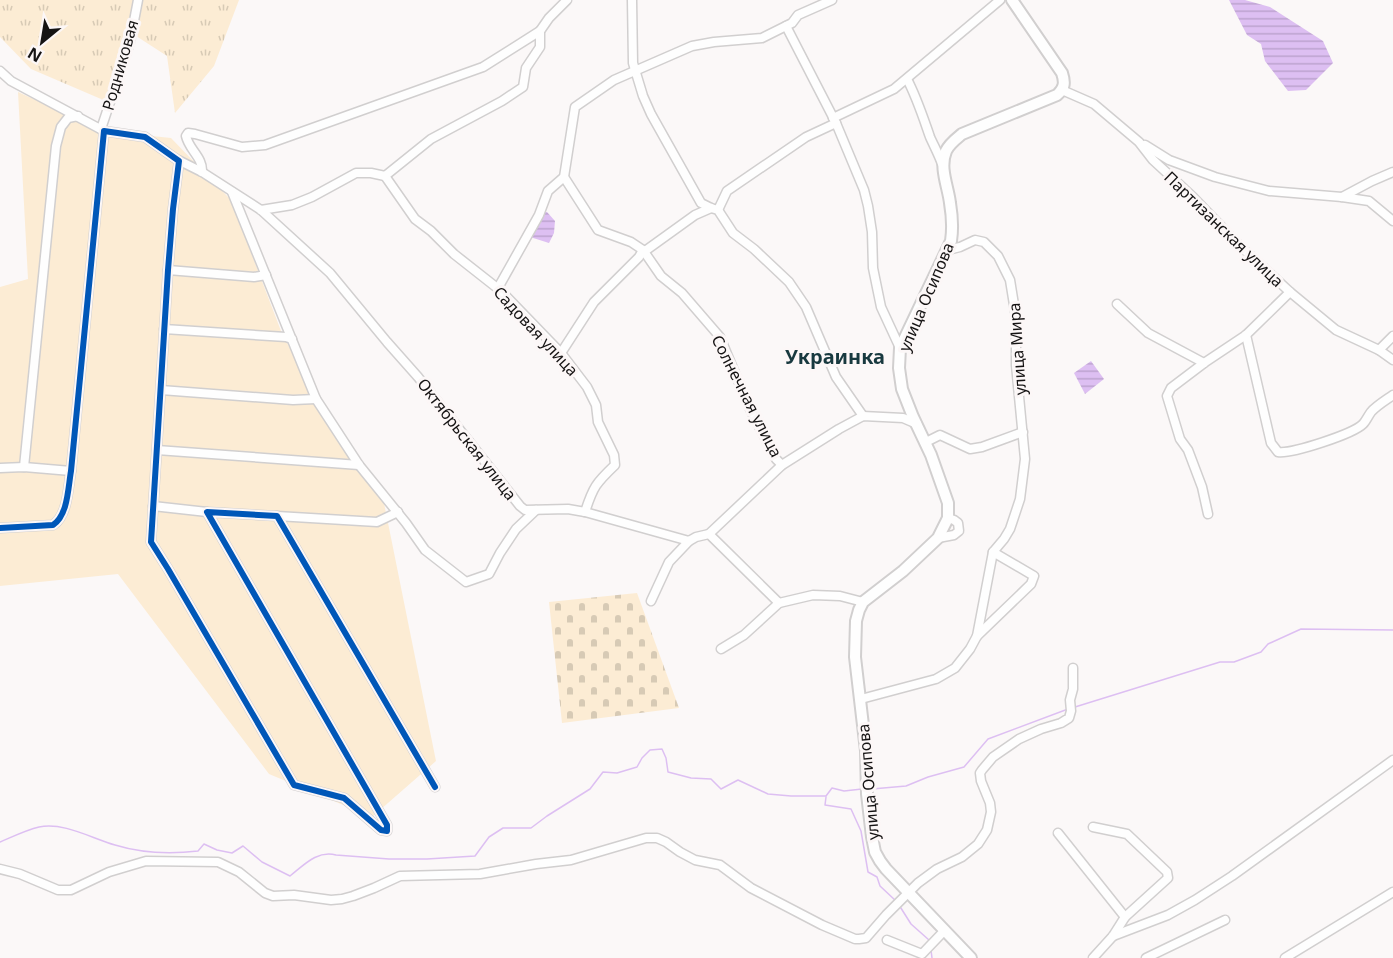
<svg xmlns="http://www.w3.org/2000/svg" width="1393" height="958" font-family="'Noto Sans',sans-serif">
  <defs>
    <pattern id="grass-tufts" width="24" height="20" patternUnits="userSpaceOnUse" patternTransform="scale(1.5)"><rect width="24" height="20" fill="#fcecd4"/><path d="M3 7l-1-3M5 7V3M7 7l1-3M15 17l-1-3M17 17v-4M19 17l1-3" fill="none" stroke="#d7cab5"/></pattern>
    <pattern id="cemetery-stones" width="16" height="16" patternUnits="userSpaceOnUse" patternTransform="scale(1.5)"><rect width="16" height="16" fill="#fcecd4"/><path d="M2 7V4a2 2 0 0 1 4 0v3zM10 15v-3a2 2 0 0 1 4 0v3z" fill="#d7cab5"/></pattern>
    <pattern id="water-rules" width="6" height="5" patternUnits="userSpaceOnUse" patternTransform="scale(1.5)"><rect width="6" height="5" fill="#ddbff2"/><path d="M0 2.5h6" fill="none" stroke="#bda3cf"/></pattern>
  </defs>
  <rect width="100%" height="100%" fill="#fbf8f8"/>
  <polygon fill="url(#grass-tufts)" points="0,0 239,0 214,66 175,113 167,56 133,34 108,105 101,99 31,69 0,37"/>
  <polygon fill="url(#cemetery-stones)" points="637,593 679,708 562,723 549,602"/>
  <polygon fill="#fcecd4" points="18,92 104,131 171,138 231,200 281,331 316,399 384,503 436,761 372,817 269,774 118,574 0,586 0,287 28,279"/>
  <g fill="url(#water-rules)">
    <polygon points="1229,0 1245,0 1270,7 1323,41 1333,63 1306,90 1288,91 1265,61 1261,44 1247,35"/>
    <path d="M545,212H547L555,221L554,233L549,243L530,237C532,228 542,222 545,212Z"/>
    <polygon points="1091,361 1104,379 1085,394 1074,373"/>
  </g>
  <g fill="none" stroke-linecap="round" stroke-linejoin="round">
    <g stroke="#ddbff2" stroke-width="1.5">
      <polyline points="1075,707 1220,662 1234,662 1261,652 1268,644 1301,629 1393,630"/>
      <polyline points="872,789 906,786 928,777 964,767 988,739 1068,709"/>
      <polyline points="826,797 825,805 851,809 861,831 868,872 877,877 880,886 896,901"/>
      <path d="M0,842C12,837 26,830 39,827C64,822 91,838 115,845C141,853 171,854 198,851L204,844L217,850L232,853L243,846L262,862L290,876C304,865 317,850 336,855L389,859H427L475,856L489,837L503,828H531L547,816L590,789L603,772L617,773L637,767L642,758L650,750L662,749L666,758L668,772L691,778L711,779L721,789L738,780L768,794L791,796H826L832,788L844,791L862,789"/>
      <polyline points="899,905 911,924 929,940 929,943"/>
      <polyline points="931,950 932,958"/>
    </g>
    <defs>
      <g id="minor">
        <polyline points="632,0 633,63 643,96 651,114 701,203 711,208 718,210 733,233 754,249 789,282 806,307 836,377 863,416"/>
        <polyline points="786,26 836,123 864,190 868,206 872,232 873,268 881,307 900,348"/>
        <polyline points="0,71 11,81 104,131"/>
        <path d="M907,79C917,98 923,117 930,137C934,146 939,155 942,164"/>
        <polyline points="1062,90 1094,104 1139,142 1153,160 1193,197 1239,245 1290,292 1336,330 1379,350 1393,360"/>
        <polyline points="833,118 894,89 1000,0"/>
        <polyline points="101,129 130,42 138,0"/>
        <polyline points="1145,145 1169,160 1215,177 1269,191 1342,197 1369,201 1393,221"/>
        <polyline points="178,160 202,172 261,210 330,273 387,342 418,377 520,506 525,510 568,509 585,512 689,541 696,537 709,534 779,603 813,595 840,596 863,602"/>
        <path d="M202,172C203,157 189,150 186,136L188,133L195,134L242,147L265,145L483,67L540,31"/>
        <path d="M385,176L415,219L431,231L454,254L501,291L561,353L587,387L596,405L598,422L614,455L615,465C596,483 593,487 585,512"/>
        <polyline points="385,176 431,139 502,101 523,87 526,68 540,47 540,31 549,18 567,0"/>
        <polyline points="564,177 598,230 631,242 643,250 661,276 682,293 720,337 750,409 776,459 782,465"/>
        <polyline points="232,192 316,399 359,465 406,523 425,550 466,582 489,574 500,553 516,529 536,510"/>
        <polyline points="1342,197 1372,181 1393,172"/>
        <polyline points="261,210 292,205 312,197 356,173 371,173 385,176"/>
        <polyline points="718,210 727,191 806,137 836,123"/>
        <polyline points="168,270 254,277 266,275"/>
        <polyline points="498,288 539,215 548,191 564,177 575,107 614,80 692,46 714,42 762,38 792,23 798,15 832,0"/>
        <polyline points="1117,304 1148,333 1204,363"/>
        <polyline points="164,329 286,337 292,339"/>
        <path d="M1246,335L1271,443L1278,452C1292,454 1353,434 1363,424C1366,421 1368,416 1371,412C1376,406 1386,400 1393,395"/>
        <polyline points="1379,350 1393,336"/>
        <polyline points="561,353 594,302 639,257 643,250 645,251 695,215 711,208"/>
        <polyline points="161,390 293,400 316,399"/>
        <polyline points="926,442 940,435 970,449 982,447 1023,432"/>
        <polyline points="157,450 359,465"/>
        <polyline points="24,467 56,146 61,127 68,118 78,116"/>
        <polyline points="0,468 24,467 71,471"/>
        <polyline points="153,506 207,512"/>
        <polyline points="1208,514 1202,487 1188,450 1180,439 1167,396 1171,388 1204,363 1246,335 1290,292"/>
        <polyline points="277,516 377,522 398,512"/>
        <path d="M0,528L53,525C68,515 68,488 71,471L104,131L145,137L179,161L173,209L168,270L151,542L168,569L294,785L344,798L381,830L387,831V825L207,512L277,516L435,787"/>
        <polyline points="709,534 782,465 839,429 863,416 903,418 917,424"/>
        <polyline points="938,538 954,535 959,531 958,523 954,520 948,518"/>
        <polyline points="651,601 669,562 689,541"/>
        <polyline points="977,636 1031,584 1034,576 993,552"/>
        <polyline points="721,649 744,635 779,603"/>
        <polyline points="861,699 936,679 955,668 970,649 977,636 993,552 1004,539 1010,529 1020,499 1025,459 1016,365 1016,317 1010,280 998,256 984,242 975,240 960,247 948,250"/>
        <polyline points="1058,833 1125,917"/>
        <polyline points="0,869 20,874 58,890 71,890 109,872 146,861 218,862 239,872 265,893 273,896 294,895 331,900 342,899 353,896 374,888 400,876 480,874 536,864 571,860 646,838 657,838 666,842 680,852 695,860 720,865 751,888 822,925 855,939 859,939 866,938 886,915 918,883 937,869 962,857 978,844 987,830 991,812 990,803 981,781 980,773 982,770 993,757 1019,739 1041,729 1061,723 1069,718 1071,711 1070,700 1073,689 1073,668"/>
        <polyline points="1113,936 1168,915 1195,900 1232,876 1393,760"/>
        <polyline points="887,940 922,954 945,930"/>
        <polyline points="1093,958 1113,936 1125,917 1168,878 1167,872 1127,834 1093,827"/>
        <polyline points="1146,958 1225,920"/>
        <polyline points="1285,958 1393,892"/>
      </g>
      <path id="major" d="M971,958L886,869L880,861L875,852L872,837L867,794L866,751L855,657L856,621L859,610L863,602L903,571L938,538L948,518V503L931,455L913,417L902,389L899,368L900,348L951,241C953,228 952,215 950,203C948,186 939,168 946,151C949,144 956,139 962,134L1057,95C1065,88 1065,82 1062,73L1012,0"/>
    </defs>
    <use href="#minor" stroke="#d1cfcf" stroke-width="11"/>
    <use href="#major" stroke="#d1cfcf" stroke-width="14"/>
    <use href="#minor" stroke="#fefefe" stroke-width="8"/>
    <use href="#major" stroke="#fefefe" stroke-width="10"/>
    <defs>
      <path id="cycleway" d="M0,528L53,525C68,515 68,488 71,471L104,131L145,137L179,161L173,209L168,270L151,542L168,569L294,785L344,798L381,830L387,831V825L207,512L277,516L435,787"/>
    </defs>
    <use href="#cycleway" stroke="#fcf7f7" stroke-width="10"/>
    <use href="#cycleway" stroke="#0057b8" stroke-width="6"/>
  </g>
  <g text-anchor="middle" stroke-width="6" stroke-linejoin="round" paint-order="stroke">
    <g font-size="16" fill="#151313" stroke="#fcf7f7">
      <text transform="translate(120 65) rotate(-74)" y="6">Родниковая</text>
      <text transform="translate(1224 229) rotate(44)" y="6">Партизанская улица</text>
      <text transform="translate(926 297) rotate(-67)" y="6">улица Осипова</text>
      <text transform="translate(536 331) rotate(47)" y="6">Садовая улица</text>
      <text transform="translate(1017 349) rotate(-94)" y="6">улица Мира</text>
      <text transform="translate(747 396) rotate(63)" y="6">Солнечная улица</text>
      <text transform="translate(467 439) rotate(52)" y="6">Октябрьская улица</text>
      <text transform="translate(868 782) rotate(-95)" y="6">улица Осипова</text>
    </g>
    <g font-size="20" font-weight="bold" fill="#18393f" stroke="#fcf7f7">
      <text x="835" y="364">Украинка</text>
    </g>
  </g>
  <g transform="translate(42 42) rotate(210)" stroke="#fcf7f7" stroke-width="4.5" paint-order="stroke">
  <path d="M0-4.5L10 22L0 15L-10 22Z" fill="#151313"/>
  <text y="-9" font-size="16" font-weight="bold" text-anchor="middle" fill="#151313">N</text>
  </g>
</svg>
